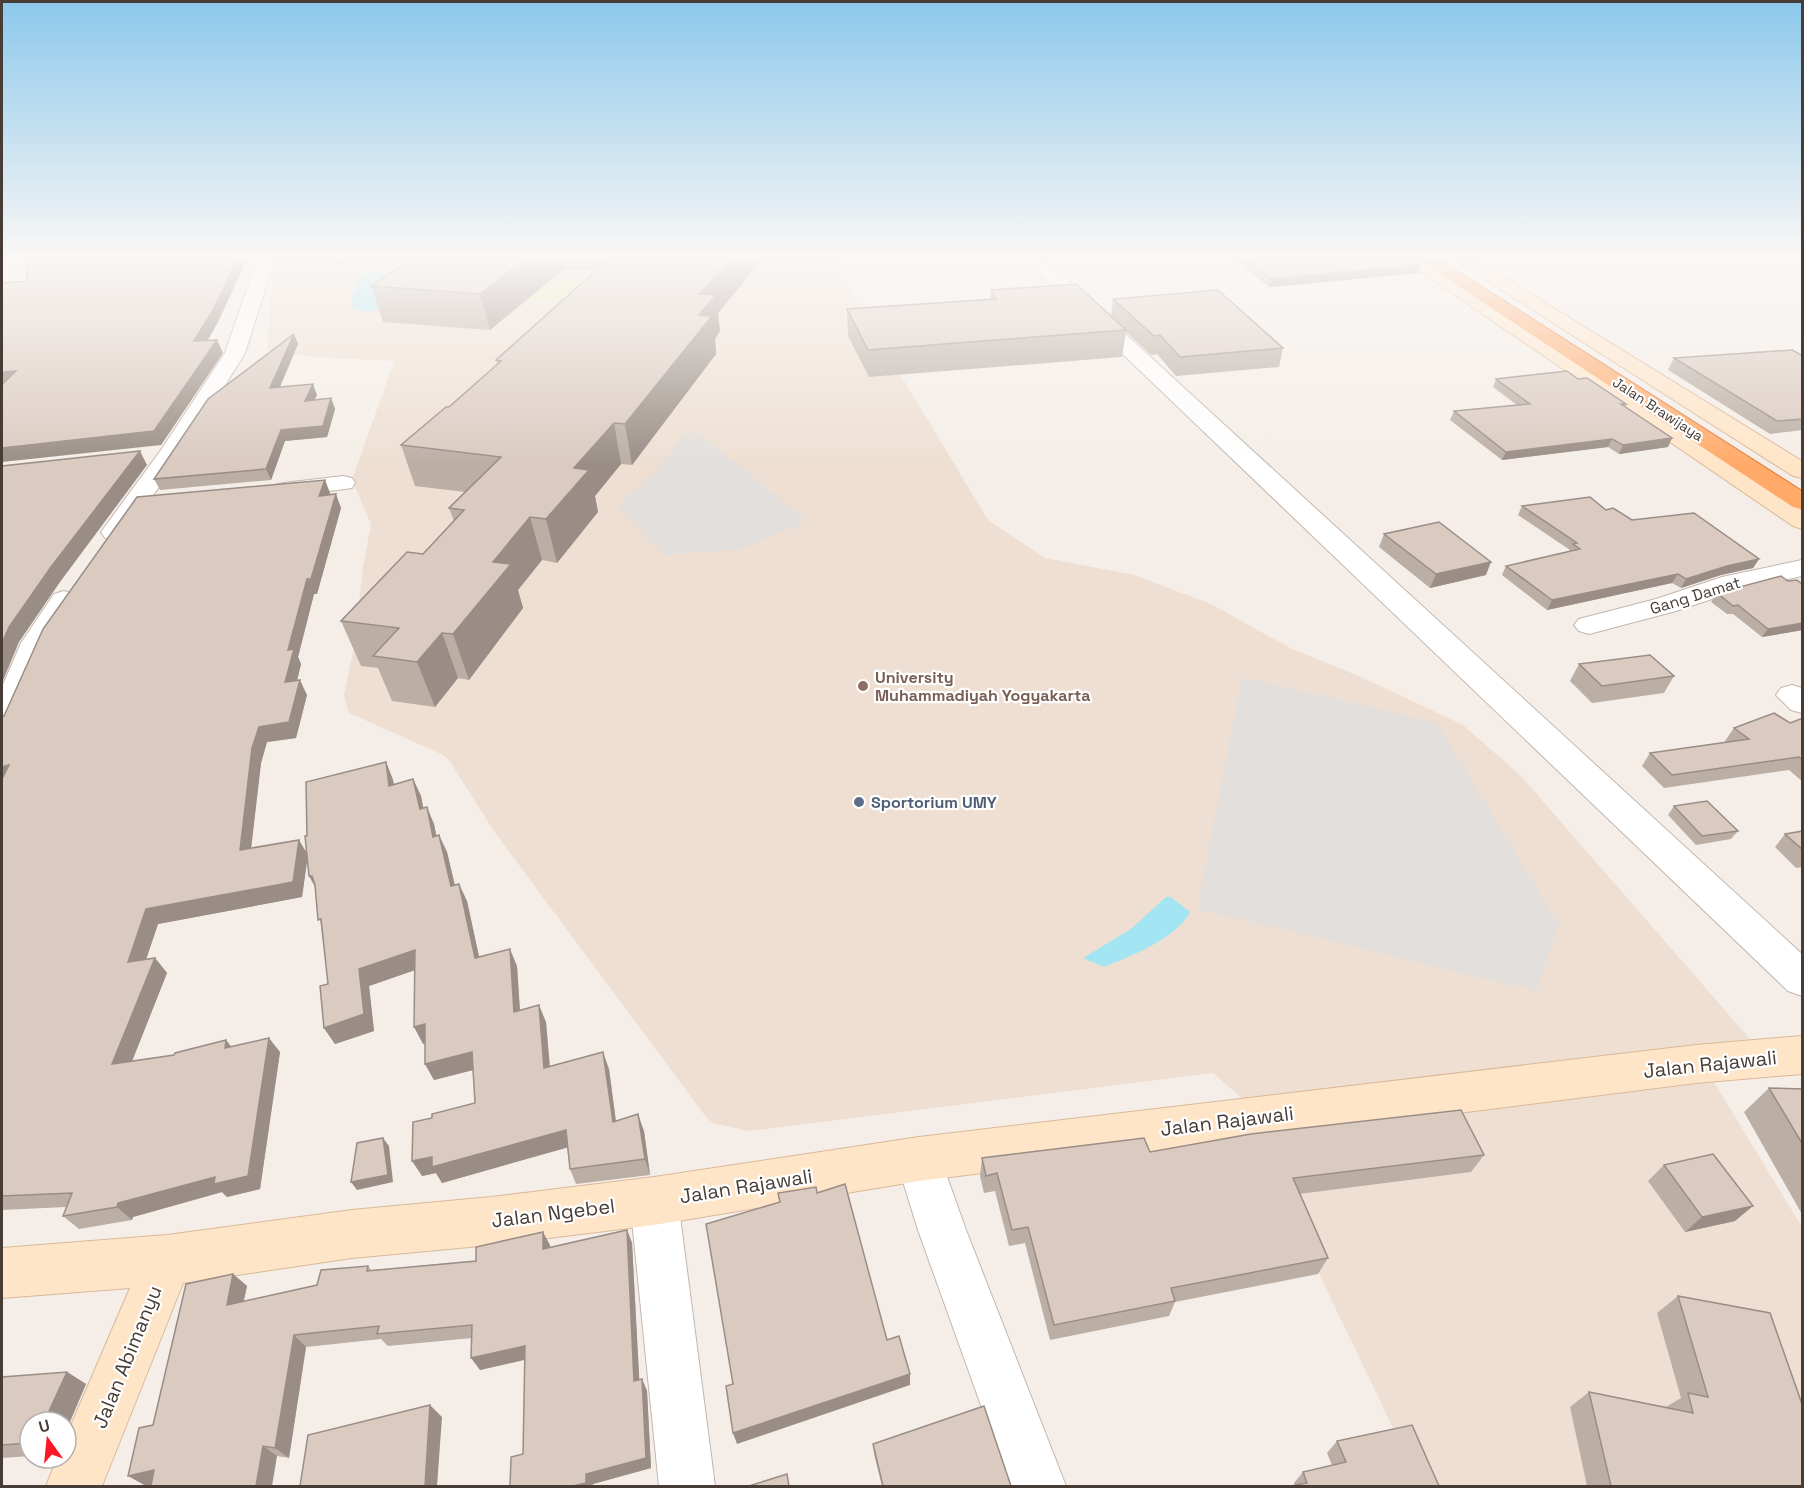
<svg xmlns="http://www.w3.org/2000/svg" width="1804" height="1488" font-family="'Space Grotesk',sans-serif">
  <rect width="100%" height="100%" fill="#f5eee8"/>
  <polygon fill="#eedfd2" points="274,257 837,257 861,309 988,520 1045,558 1134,575 1211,604 1292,649 1361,677 1463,725 1521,776 1750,1039 1692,1046 1802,1227 1802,1486 1421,1486 1258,1147 1241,1097 1213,1073 749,1131 713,1123 706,1117 493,830 449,760 441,754 349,713 344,695 354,647 363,567 371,524 352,480 394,361 315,357 267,350"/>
  <polygon fill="#ddeab0" points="551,276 632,283 606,307 523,299"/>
  <g fill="#e3dfdd">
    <polygon points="696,431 804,518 801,524 742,549 664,555 618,507 618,505 657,470 685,434"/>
    <polygon points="1242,677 1437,723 1559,924 1537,991 1197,909"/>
  </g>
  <g fill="#a3e5f3">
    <path d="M407,270C397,288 391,312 367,311C361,310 358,311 353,308L351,300L358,278L365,273Z"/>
    <path d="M1166,897H1171L1190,912C1176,939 1131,956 1104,967L1083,958L1131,929Z"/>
  </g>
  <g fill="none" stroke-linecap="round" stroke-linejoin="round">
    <defs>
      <g id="street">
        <polygon points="254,257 272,257 272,268 245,353 183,453 123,538 114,540 105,538 101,532 161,450 225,353 254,268"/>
        <polygon points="1044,264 1050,265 1802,954 1802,996 1788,991 1038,273 1035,269 1038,265"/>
        <polygon points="343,476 352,478 355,483 352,488 284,497 275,495 272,490 275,485 284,483"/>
        <polygon points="1802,560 1802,576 1739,590 1676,611 1589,634 1579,631 1574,625 1579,619 1656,599 1722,577"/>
        <polygon points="64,591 74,594 78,600 51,643 18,722 13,730 2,733 2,687 21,643 54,594"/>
        <polygon points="1792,685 1802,688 1802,713 1791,710 1776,695 1781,688"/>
        <polygon points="919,1137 935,1143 966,1230 1066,1486 1010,1486 918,1230 896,1159 903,1143"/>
        <polygon points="654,1177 671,1184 678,1201 715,1486 659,1486 630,1201 637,1184"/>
      </g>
      <g id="secondary">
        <polygon points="1399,257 1419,257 1802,510 1802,529 1793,526"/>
        <polygon points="1450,257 1471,257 1802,461 1802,478 1793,476"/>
        <polygon points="1802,1036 1802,1074 1696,1083 919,1181 654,1225 491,1245 352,1258 183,1283 102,1486 46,1486 57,1458 66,1458 66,1437 130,1288 2,1298 2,1248 167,1235 352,1210 491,1197 654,1177 919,1137 1696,1045"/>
      </g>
      <polygon id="highway" points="1414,257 1435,257 1802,491 1802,509 1793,507"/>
    </defs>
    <use href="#street" stroke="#c4b6ad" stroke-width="2"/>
    <use href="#secondary" stroke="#d9b999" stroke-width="2"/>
    <use href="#highway" stroke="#e37a34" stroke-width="2"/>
    <use href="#street" fill="#fff" fill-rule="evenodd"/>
    <use href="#secondary" fill="#ffe5c8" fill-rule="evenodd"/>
    <use href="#highway" fill="#ffaa69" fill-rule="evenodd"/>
  </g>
  <g fill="#bbaea5">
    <polygon points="8,257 248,257 218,322 207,341 223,353 161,445 27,281 27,259 9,259"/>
    <polygon points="328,257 764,257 718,313 720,331 715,339 716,354 632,465 621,464 595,496 598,512 557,563 542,560 518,590 523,608 469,680 458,678 435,707 392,701 378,668 361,666 341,621 423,554 454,521 449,508 465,492 415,486 401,445 449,407 497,364 496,360 595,271 564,269 490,330 383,322 371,286 414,258 393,263 392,261 331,264"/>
    <polygon points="1232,257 1410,257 1421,265 1419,273 1269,287"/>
    <polygon points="991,290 1111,316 1113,299 1283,348 1279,367 1176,376 1157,354 1151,355 1126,332 1122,357 869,377 848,336 847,309 990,299"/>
    <polygon points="298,344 280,387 317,395 314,400 331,398 335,409 327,437 285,441 271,480 160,490 154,479"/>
    <polygon points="1803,356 1803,430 1770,434 1668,370 1674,358"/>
    <polygon points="1496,379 1578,379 1626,404 1625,407 1672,438 1668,447 1619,454 1608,447 1502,460 1450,420 1454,411 1517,405 1493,387"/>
    <polygon points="325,480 330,495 341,508 317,594 314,594 298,657 301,664 297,680 307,695 296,738 267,742 261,763 251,848 306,852 307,836 386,762 393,780 394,784 413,779 421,796 423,808 434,824 436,835 447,852 455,885 467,901 479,957 517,966 520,1010 546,1022 550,1066 609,1069 616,1121 644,1131 650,1175 576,1184 570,1169 567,1147 442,1183 436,1173 422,1176 432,1118 475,1103 473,1070 434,1080 425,1064 425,1043 423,1044 415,970 369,986 374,1031 335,1044 324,1028 328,984 321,926 315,887 307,860 302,897 158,924 146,960 155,958 167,973 132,1061 174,1055 226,1040 231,1046 280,1052 260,1189 227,1197 222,1192 133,1217 132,1220 79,1229 63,1216 66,1207 2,1210 2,716"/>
    <polygon points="1522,506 1606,510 1632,520 1759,559 1753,568 1721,575 1681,588 1672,583 1547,610 1502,575 1506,566 1569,551 1570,550 1518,515"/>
    <polygon points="1384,534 1486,575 1430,588 1379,547"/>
    <polygon points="1788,581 1803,585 1803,630 1762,637 1733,614 1727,614 1711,602 1717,593"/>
    <polygon points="1579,664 1674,676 1664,693 1592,703 1570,681"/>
    <polygon points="1803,718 1803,782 1789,770 1664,788 1642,766 1650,753 1726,742 1725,741 1734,728 1790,723"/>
    <polygon points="1674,806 1738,831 1731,839 1696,845 1668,815"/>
    <polygon points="1803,831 1803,867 1796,868 1775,847 1785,834"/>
    <polygon points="1769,1088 1803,1089 1803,1216 1744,1112"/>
    <polygon points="1150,1152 1484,1155 1471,1172 1299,1194 1328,1258 1318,1274 1175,1302 1169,1316 1050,1340 1025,1243 1009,1246 995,1191 984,1193 980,1176 982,1158"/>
    <polygon points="1664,1165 1735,1221 1685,1232 1648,1181"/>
    <polygon points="627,1230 632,1243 639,1380 642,1379 647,1391 651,1468 593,1484 593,1486 510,1486 523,1454 525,1359 480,1370 472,1338 388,1346 381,1339 306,1347 289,1458 277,1456 146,1486 153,1425 233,1274 247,1286 244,1301 317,1285 368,1266 371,1270 476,1261 550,1245 550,1247"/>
    <polygon points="1678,1296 1803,1486 1587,1486 1570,1407 1589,1392 1666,1407 1681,1398 1657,1313"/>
    <polygon points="67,1372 86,1384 66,1431 66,1422 30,1422 30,1456 2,1458 2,1377"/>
    <polygon points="1337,1441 1439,1486 1295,1486 1294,1483 1303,1472 1332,1465 1327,1453"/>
    <polygon points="873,1444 1011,1486 882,1486 874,1454"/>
  </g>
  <g fill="#998d86">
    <polygon points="238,257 248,257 218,322 200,354 194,341"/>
    <polygon points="391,257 416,257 393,263"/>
    <polygon points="528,257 562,257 564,269 490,330 480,294"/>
    <polygon points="732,257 764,257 718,313 720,331 715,339 716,354 632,465 625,424 699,315 700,294"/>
    <polygon points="1421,265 1419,273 1269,287 1271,279"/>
    <polygon points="294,334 298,344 275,398 270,388"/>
    <polygon points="217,340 223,353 161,445 2,462 2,448"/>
    <polygon points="16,371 2,386 2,372"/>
    <polygon points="313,384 317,395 309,411 305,401"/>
    <polygon points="331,398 335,409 327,437 285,441 271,480 266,469 281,430"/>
    <polygon points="614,423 621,464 595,496 598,512 557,563 546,519 574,468"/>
    <polygon points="1672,438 1668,447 1619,454 1623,445"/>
    <polygon points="1612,439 1608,447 1502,460 1506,452"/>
    <polygon points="140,451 147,465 60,582 19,642 2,683 2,643 9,627 51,567"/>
    <polygon points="325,480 330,493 325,510 319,496"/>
    <polygon points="336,494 341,508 317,594 314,594 298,657 301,664 293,697 285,682 288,650 307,579"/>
    <polygon points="530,517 542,560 518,590 523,608 469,680 453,634 493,562"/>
    <polygon points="1759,559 1753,568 1721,575 1681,588 1686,579 1727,566"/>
    <polygon points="1491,562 1486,575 1430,588 1436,574"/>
    <polygon points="1678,574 1672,583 1547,610 1552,600"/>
    <polygon points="1803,623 1803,630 1762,637 1768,629"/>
    <polygon points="442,633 458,678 435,707 417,662"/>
    <polygon points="300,680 307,695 296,738 267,742 261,763 249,866 240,850 252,748 259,727"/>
    <polygon points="386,762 393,780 396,803 389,786"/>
    <polygon points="9,765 2,784 2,767"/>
    <polygon points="413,779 421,796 427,826 420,809"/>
    <polygon points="427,807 434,824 440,854 433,837"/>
    <polygon points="439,835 447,852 459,904 451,886"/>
    <polygon points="299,840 308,855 302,897 158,924 140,977 128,962 146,909"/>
    <polygon points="309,876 312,876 319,894"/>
    <polygon points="459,884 467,901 483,975 475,958"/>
    <polygon points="510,949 517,966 521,1029 514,1012"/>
    <polygon points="415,950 424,967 369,986 374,1031 335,1044 324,1028 359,969"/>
    <polygon points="155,958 167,973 125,1079 112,1064"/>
    <polygon points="539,1005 546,1022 551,1084 544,1068"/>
    <polygon points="425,1024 434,1041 423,1044 414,1027"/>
    <polygon points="269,1038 280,1052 260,1189 227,1197 222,1192 133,1217 132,1220 117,1207 118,1203"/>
    <polygon points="226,1040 237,1055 225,1048"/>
    <polygon points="472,1052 481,1068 434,1080 425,1064"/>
    <polygon points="603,1052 609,1069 618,1138 613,1122"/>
    <polygon points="638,1114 644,1131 650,1175 645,1159"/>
    <polygon points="566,1130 573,1146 442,1183 436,1173 422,1176 412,1161"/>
    <polygon points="383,1138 389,1146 393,1182 357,1190 351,1182"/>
    <polygon points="1753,1206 1735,1221 1685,1232 1702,1217"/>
    <polygon points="627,1230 632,1243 640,1392 634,1381"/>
    <polygon points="543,1232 550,1245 550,1262 543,1249"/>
    <polygon points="233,1274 247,1286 240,1317 227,1305"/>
    <polygon points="294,1335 306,1347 289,1458 275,1448"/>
    <polygon points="525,1346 533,1358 480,1370 471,1358"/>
    <polygon points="67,1372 86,1384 66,1431 66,1422 44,1422"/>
    <polygon points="910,1374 910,1385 737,1444 733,1433"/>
    <polygon points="642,1379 647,1391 651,1468 593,1484 593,1486 573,1486 586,1474"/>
    <polygon points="430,1405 442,1417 437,1486 425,1486"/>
    <polygon points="263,1446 277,1456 272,1486 256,1486"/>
    <polygon points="154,1470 171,1480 146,1486 128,1476"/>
  </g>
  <g fill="#dacac0" stroke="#998d86" stroke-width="1.5">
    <polygon points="27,257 238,257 213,310 194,341 217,340 154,431 2,448 2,385 16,371 2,372 2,283 27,281"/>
    <polygon points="415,257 528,257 480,294 371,286"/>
    <polygon points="611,257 732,257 700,294 716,295 699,315 712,316 625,424 614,423 574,468 589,470 546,519 530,517 493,562 511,564 453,634 442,633 417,662 373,656 399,628 341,621 407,552 423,554 464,510 449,508 501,457 401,445 446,407 449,407 501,361 496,360"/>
    <polygon points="1244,257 1410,257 1421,265 1271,279"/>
    <polygon points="1076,284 1126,330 868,350 847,309 996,299 991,290"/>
    <polygon points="1218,290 1283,348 1180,357 1160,335 1154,336 1113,299"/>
    <polygon points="294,334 270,388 313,384 305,401 331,398 323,426 281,430 266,469 154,479 208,399"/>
    <polygon points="1792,350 1803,356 1803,419 1777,421 1674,358"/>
    <polygon points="1567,371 1578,379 1587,378 1626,404 1621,404 1672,438 1623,445 1612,439 1506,452 1454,411 1530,404 1496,379"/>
    <polygon points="140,451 51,567 9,627 2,643 2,466"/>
    <polygon points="325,480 319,496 336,494 311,579 307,579 288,650 294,649 285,682 300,680 289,722 259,727 252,748 240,850 299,840 293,882 146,909 128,962 155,958 112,1064 174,1055 175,1053 226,1040 225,1048 269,1038 248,1176 214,1184 215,1177 118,1203 117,1207 63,1216 72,1193 2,1196 2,779 9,765 2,767 2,716 4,716 43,629 137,497"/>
    <polygon points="1590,497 1606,510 1613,508 1632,520 1694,513 1759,559 1727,566 1686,579 1678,574 1552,600 1506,566 1580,549 1573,544 1577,543 1522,506"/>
    <polygon points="1439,522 1491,562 1436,574 1384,534"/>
    <polygon points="1781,576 1788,581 1797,580 1803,585 1803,623 1768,629 1738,605 1733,606 1717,593"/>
    <polygon points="1650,655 1674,676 1602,686 1579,664"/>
    <polygon points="1774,713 1790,723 1803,718 1803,760 1799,757 1672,775 1650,753 1749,739 1734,728"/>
    <polygon points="386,762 389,786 413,779 420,809 427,807 433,837 439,835 451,886 459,884 475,958 510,949 514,1012 539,1005 544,1068 603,1052 613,1122 638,1114 645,1159 570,1169 566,1130 432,1167 432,1157 412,1161 413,1122 432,1118 432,1114 475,1103 472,1052 425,1064 425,1024 414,1027 415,950 359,969 364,1014 324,1028 320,986 328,984 321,919 318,920 315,885 312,876 309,876 305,836 307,836 306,782"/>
    <polygon points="1707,801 1738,831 1702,836 1674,806"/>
    <polygon points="1803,831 1803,850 1785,834"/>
    <polygon points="1769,1088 1803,1089 1803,1145"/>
    <polygon points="1461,1110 1484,1155 1293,1178 1328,1258 1171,1288 1175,1301 1054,1325 1028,1227 1012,1230 997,1173 986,1176 982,1158 1144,1138 1150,1152 1251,1134"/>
    <polygon points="383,1138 388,1175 351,1182 357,1143"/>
    <polygon points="1713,1154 1753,1206 1702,1217 1664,1165"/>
    <polygon points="845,1184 887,1340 899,1336 910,1374 733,1433 726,1386 733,1384 706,1224 780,1202 778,1193 816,1187 817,1193"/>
    <polygon points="627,1230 634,1381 642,1379 646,1458 586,1474 586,1483 573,1486 510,1486 511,1457 523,1454 525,1346 471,1358 472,1325 377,1334 379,1326 294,1335 275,1448 263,1446 256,1486 151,1486 154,1470 128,1476 139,1428 153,1425 186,1284 233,1274 227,1305 317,1285 321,1270 368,1266 367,1271 476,1261 476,1247 543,1232 543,1249"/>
    <polygon points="1678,1296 1770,1313 1803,1407 1803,1486 1611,1486 1589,1392 1693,1413 1688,1393 1708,1397"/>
    <polygon points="67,1372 44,1422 30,1422 30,1443 2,1445 2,1377"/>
    <polygon points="430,1405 425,1486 300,1486 308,1435"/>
    <polygon points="984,1406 1011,1486 883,1486 873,1444"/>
    <polygon points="1412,1425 1439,1486 1291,1486 1307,1483 1303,1472 1346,1462 1337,1441"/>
    <polygon points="787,1474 789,1486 749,1486"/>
  </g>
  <linearGradient id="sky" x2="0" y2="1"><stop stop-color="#8cc8ec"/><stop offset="0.55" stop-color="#faf7f5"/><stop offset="1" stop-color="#faf7f5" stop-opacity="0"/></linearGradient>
  <rect width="1804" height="466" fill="url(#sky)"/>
  <circle fill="#8d6e63" stroke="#fff" stroke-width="2" cx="863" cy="686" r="6"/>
  <circle fill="#5c6f8a" stroke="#fff" stroke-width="2" cx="859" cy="802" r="6"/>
  <g text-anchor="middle" stroke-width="4.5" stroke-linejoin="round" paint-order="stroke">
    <g font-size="14" fill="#483d36" stroke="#fff">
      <text transform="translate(1658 409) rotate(33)" y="5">Jalan Brawijaya</text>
    </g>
    <g font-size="16" fill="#483d36" stroke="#fff">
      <text transform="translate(1695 595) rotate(-17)" y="6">Gang Damat</text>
    </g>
    <g font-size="16" font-weight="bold" fill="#785e54" stroke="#fff" text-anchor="start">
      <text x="875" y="683">University<tspan x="875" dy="18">Muhammadiyah Yogyakarta</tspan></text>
    </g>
    <g font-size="16" font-weight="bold" fill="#4e5e75" stroke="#fff" text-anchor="start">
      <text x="871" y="808">Sportorium UMY</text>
    </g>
    <g font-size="20" fill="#483d36" stroke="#fff">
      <text transform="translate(1710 1064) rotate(-6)" y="7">Jalan Rajawali</text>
      <text transform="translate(1227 1121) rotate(-7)" y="7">Jalan Rajawali</text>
      <text transform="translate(746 1186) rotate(-9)" y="7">Jalan Rajawali</text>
      <text transform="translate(553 1213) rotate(-7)" y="7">Jalan Ngebel</text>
      <text transform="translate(127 1357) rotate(-68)" y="7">Jalan Abimanyu</text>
    </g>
  </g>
  <rect width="1804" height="1488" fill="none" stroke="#483d36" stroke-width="6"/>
  <g transform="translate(48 1440) rotate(345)"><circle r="28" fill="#ffffff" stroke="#b6b1af" stroke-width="1.5"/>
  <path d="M0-4.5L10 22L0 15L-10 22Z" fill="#ff1528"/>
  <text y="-9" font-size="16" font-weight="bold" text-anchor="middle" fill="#483d36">U</text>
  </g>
</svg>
